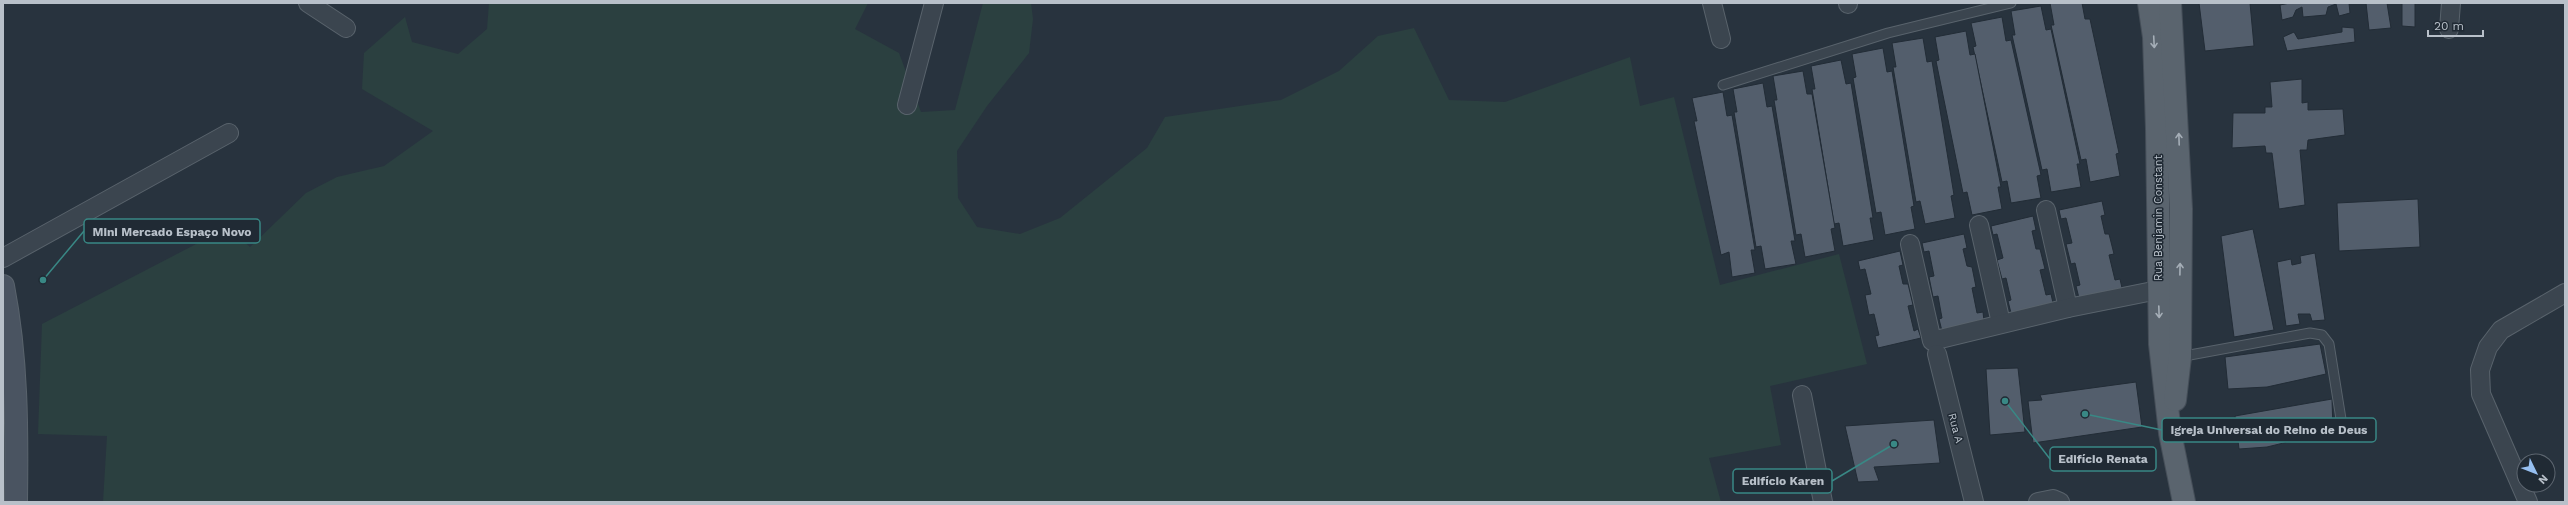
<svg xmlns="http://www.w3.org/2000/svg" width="2568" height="505" font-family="'Work Sans',sans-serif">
  <rect width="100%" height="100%" fill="#28333e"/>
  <polygon fill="#2b4040" points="489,3 868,3 855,29 899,53 921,112 955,110 983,3 1031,3 1033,19 1029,53 987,106 957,151 958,198 977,227 1020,234 1060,218 1147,148 1165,117 1281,100 1339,71 1378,36 1414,28 1449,100 1505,102 1630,57 1640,106 1674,97 1720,285 1839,254 1867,364 1770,386 1781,445 1709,458 1721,502 103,502 107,436 38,434 42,324 229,227 250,247 306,193 337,177 384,166 433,131 362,89 364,53 405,17 412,42 458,54 487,29"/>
  <g fill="#535e6c" stroke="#222c36">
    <polygon points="2050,3 2082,3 2085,19 2090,19 2119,153 2116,154 2120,176 2090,182 2086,159 2081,160 2051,25 2054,25"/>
    <polygon points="2199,3 2250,3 2254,46 2205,51"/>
    <polygon points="2290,3 2349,3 2350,13 2339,16 2336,4 2328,7 2326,15 2303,17 2302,7 2296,10 2293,17 2282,20 2280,5"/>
    <polygon points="2366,3 2387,3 2391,28 2369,30"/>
    <polygon points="2402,3 2415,3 2415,27 2402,26"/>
    <polygon points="2041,6 2046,30 2051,29 2080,164 2077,164 2081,187 2051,192 2047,169 2042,170 2012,35 2015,35 2011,11"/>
    <polygon points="2002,17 2006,41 2011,40 2041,175 2037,176 2041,198 2011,203 2007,181 2002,182 1973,47 1976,46 1971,23"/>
    <polygon points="2342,27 2354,28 2355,42 2287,51 2283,37 2294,32 2298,39 2342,32"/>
    <polygon points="1966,31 1970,55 1975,54 2001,187 1998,187 2002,209 1972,215 1967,192 1963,193 1936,61 1939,60 1935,37"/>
    <polygon points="1923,38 1927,62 1932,61 1954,195 1951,196 1955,218 1925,224 1920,201 1916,202 1893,67 1896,67 1892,43"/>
    <polygon points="1883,48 1887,72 1892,71 1914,206 1911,207 1915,229 1885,235 1881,212 1876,213 1853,78 1856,77 1852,54"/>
    <polygon points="1841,60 1846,84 1851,83 1873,218 1870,218 1874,240 1843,246 1839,223 1834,224 1812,89 1815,89 1811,66"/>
    <polygon points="1803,71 1807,94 1812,94 1835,228 1831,229 1835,251 1805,257 1801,234 1796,235 1774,100 1777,100 1773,76"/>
    <polygon points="2302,79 2302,103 2308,102 2308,110 2343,109 2345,135 2308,140 2307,150 2300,150 2305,205 2279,209 2272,153 2266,153 2265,146 2232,148 2233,113 2265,113 2265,107 2272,107 2270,82"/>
    <polygon points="1763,83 1767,107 1772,106 1795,241 1791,241 1796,264 1765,269 1761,246 1756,247 1734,112 1737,112 1733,89"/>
    <polygon points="1723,92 1727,116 1732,115 1755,250 1751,250 1755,273 1732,277 1729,252 1721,255 1694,121 1697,121 1692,98"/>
    <polygon points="2418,199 2420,247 2339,251 2337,203"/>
    <polygon points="2102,201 2105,215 2101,216 2105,234 2109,234 2114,254 2109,255 2115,280 2120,279 2122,288 2079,298 2076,286 2080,285 2075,263 2071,264 2066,244 2072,243 2066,218 2061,219 2059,210"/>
    <polygon points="2033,216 2036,230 2032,231 2036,249 2040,249 2045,269 2040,270 2046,295 2051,294 2053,303 2011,313 2008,301 2011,300 2006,278 2002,279 1997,260 2003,258 1997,234 1993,235 1991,226"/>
    <polygon points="2253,229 2274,330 2234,337 2221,236"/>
    <polygon points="1964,234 1967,248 1963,249 1967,266 1972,267 1976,287 1972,288 1977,313 1983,312 1984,321 1942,331 1939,319 1942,318 1938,296 1933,297 1929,277 1934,276 1929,251 1924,252 1922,243"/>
    <polygon points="1900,251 1903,265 1899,266 1903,284 1908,284 1913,305 1908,306 1914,331 1918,329 1921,338 1878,348 1875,336 1879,335 1874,314 1869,315 1865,295 1871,294 1865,269 1860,270 1858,261"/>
    <polygon points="2315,253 2325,320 2312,321 2310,314 2298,314 2300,324 2286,326 2277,262 2291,259 2292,265 2301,263 2300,256"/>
    <polygon points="2320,344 2326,374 2267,387 2228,389 2225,357"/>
    <polygon points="2018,368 2025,432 1990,435 1986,369"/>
    <polygon points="2136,382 2142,427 2033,443 2028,401 2042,400 2040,395"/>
    <polygon points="2332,399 2333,431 2267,447 2239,449 2235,416"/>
    <polygon points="1934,420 1940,463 1874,467 1879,481 1858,482 1845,426"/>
  </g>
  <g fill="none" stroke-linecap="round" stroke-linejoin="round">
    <defs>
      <g id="service">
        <polyline points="1723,85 1888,33 2011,3"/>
        <polyline points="2179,357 2310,333 2322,335 2329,344 2341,419"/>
      </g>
      <g id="minor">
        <polyline points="308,3 346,28"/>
        <polyline points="1712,3 1721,39"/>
        <polyline points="1848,3 1848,4"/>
        <polyline points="2449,29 2451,3"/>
        <polyline points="907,105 934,3"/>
        <polyline points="2046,210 2068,308"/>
        <polyline points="1979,225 2001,323"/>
        <polyline points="1910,244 1932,341 2068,308 2158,290"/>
        <polyline points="3,258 229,133"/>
        <polyline points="1937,354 1974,502"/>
        <polyline points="1802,395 1823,502"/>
        <polyline points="2038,502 2053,499 2060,502"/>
        <polyline points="2528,502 2481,394 2480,370 2488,347 2501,330 2565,293"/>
      </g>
      <path id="secondary" d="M3,286C17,358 17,430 16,502"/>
      <g id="primary">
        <polyline points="2149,3 2154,37 2157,129 2160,344 2170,433 2184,502"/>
        <polyline points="2170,3 2181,209 2180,357 2175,400"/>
      </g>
    </defs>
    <use href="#service" stroke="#59636c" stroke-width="11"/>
    <use href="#minor" stroke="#59636c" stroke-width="20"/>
    <use href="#secondary" stroke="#59636c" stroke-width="24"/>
    <use href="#primary" stroke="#454e58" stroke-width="24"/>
    <use href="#service" stroke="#3b454f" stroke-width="9"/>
    <use href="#minor" stroke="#3b454f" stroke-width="18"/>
    <use href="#secondary" stroke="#4a5461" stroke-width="22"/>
    <use href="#primary" stroke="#5a646e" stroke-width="22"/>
  </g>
  <defs><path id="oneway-shaft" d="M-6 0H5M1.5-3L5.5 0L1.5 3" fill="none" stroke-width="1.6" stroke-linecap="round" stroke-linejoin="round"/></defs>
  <g stroke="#a5aeb7">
    <use href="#oneway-shaft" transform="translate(2154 42) rotate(87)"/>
    <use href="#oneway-shaft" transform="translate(2179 139) rotate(-92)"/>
    <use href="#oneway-shaft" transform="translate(2180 269) rotate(-89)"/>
    <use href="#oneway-shaft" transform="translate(2159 312) rotate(88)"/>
  </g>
  <g text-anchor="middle" stroke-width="3" stroke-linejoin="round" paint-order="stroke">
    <g font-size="11" fill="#b8c0c9" stroke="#202a34">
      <text transform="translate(2158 218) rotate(-90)" y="4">Rua Benjamin Constant</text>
      <text transform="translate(1956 428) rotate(75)" y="4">Rua A</text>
    </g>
  </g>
  <path fill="none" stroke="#398885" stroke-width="1.5" d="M43 280L84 231M2085 414L2162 430M2005 401L2050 459M1894 444L1832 481"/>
  <g fill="#398885" stroke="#202a34" stroke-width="1.5">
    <circle cx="43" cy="280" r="4"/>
    <circle cx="2085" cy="414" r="4"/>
    <circle cx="2005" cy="401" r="4"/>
    <circle cx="1894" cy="444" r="4"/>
  </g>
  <g fill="#202a34" stroke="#398885" stroke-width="1.5">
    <rect x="84" y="219" width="176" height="24" rx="4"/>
    <rect x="2162" y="418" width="214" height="24" rx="4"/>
    <rect x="2050" y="447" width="106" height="24" rx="4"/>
    <rect x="1733" y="469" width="99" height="24" rx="4"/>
  </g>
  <g font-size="12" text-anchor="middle" font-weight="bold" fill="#b8c0c9">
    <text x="172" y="236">Mini Mercado Espaço Novo</text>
    <text x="2269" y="434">Igreja Universal do Reino de Deus</text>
    <text x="2103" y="463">Edifício Renata</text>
    <text x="1783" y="485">Edifício Karen</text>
  </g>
  <rect width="2568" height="505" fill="none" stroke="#b8c0c9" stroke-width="8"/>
  <g transform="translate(2536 473) rotate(133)"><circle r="19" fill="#202a34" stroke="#5d6670"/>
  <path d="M0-3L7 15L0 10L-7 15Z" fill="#96bff0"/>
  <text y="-6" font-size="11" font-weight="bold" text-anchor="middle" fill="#b8c0c9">N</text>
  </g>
  <path d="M2428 30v6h55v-6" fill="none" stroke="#b8c0c9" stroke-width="2"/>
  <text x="2434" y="30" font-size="12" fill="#b8c0c9" stroke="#202a34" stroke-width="3" paint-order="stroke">20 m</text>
</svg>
